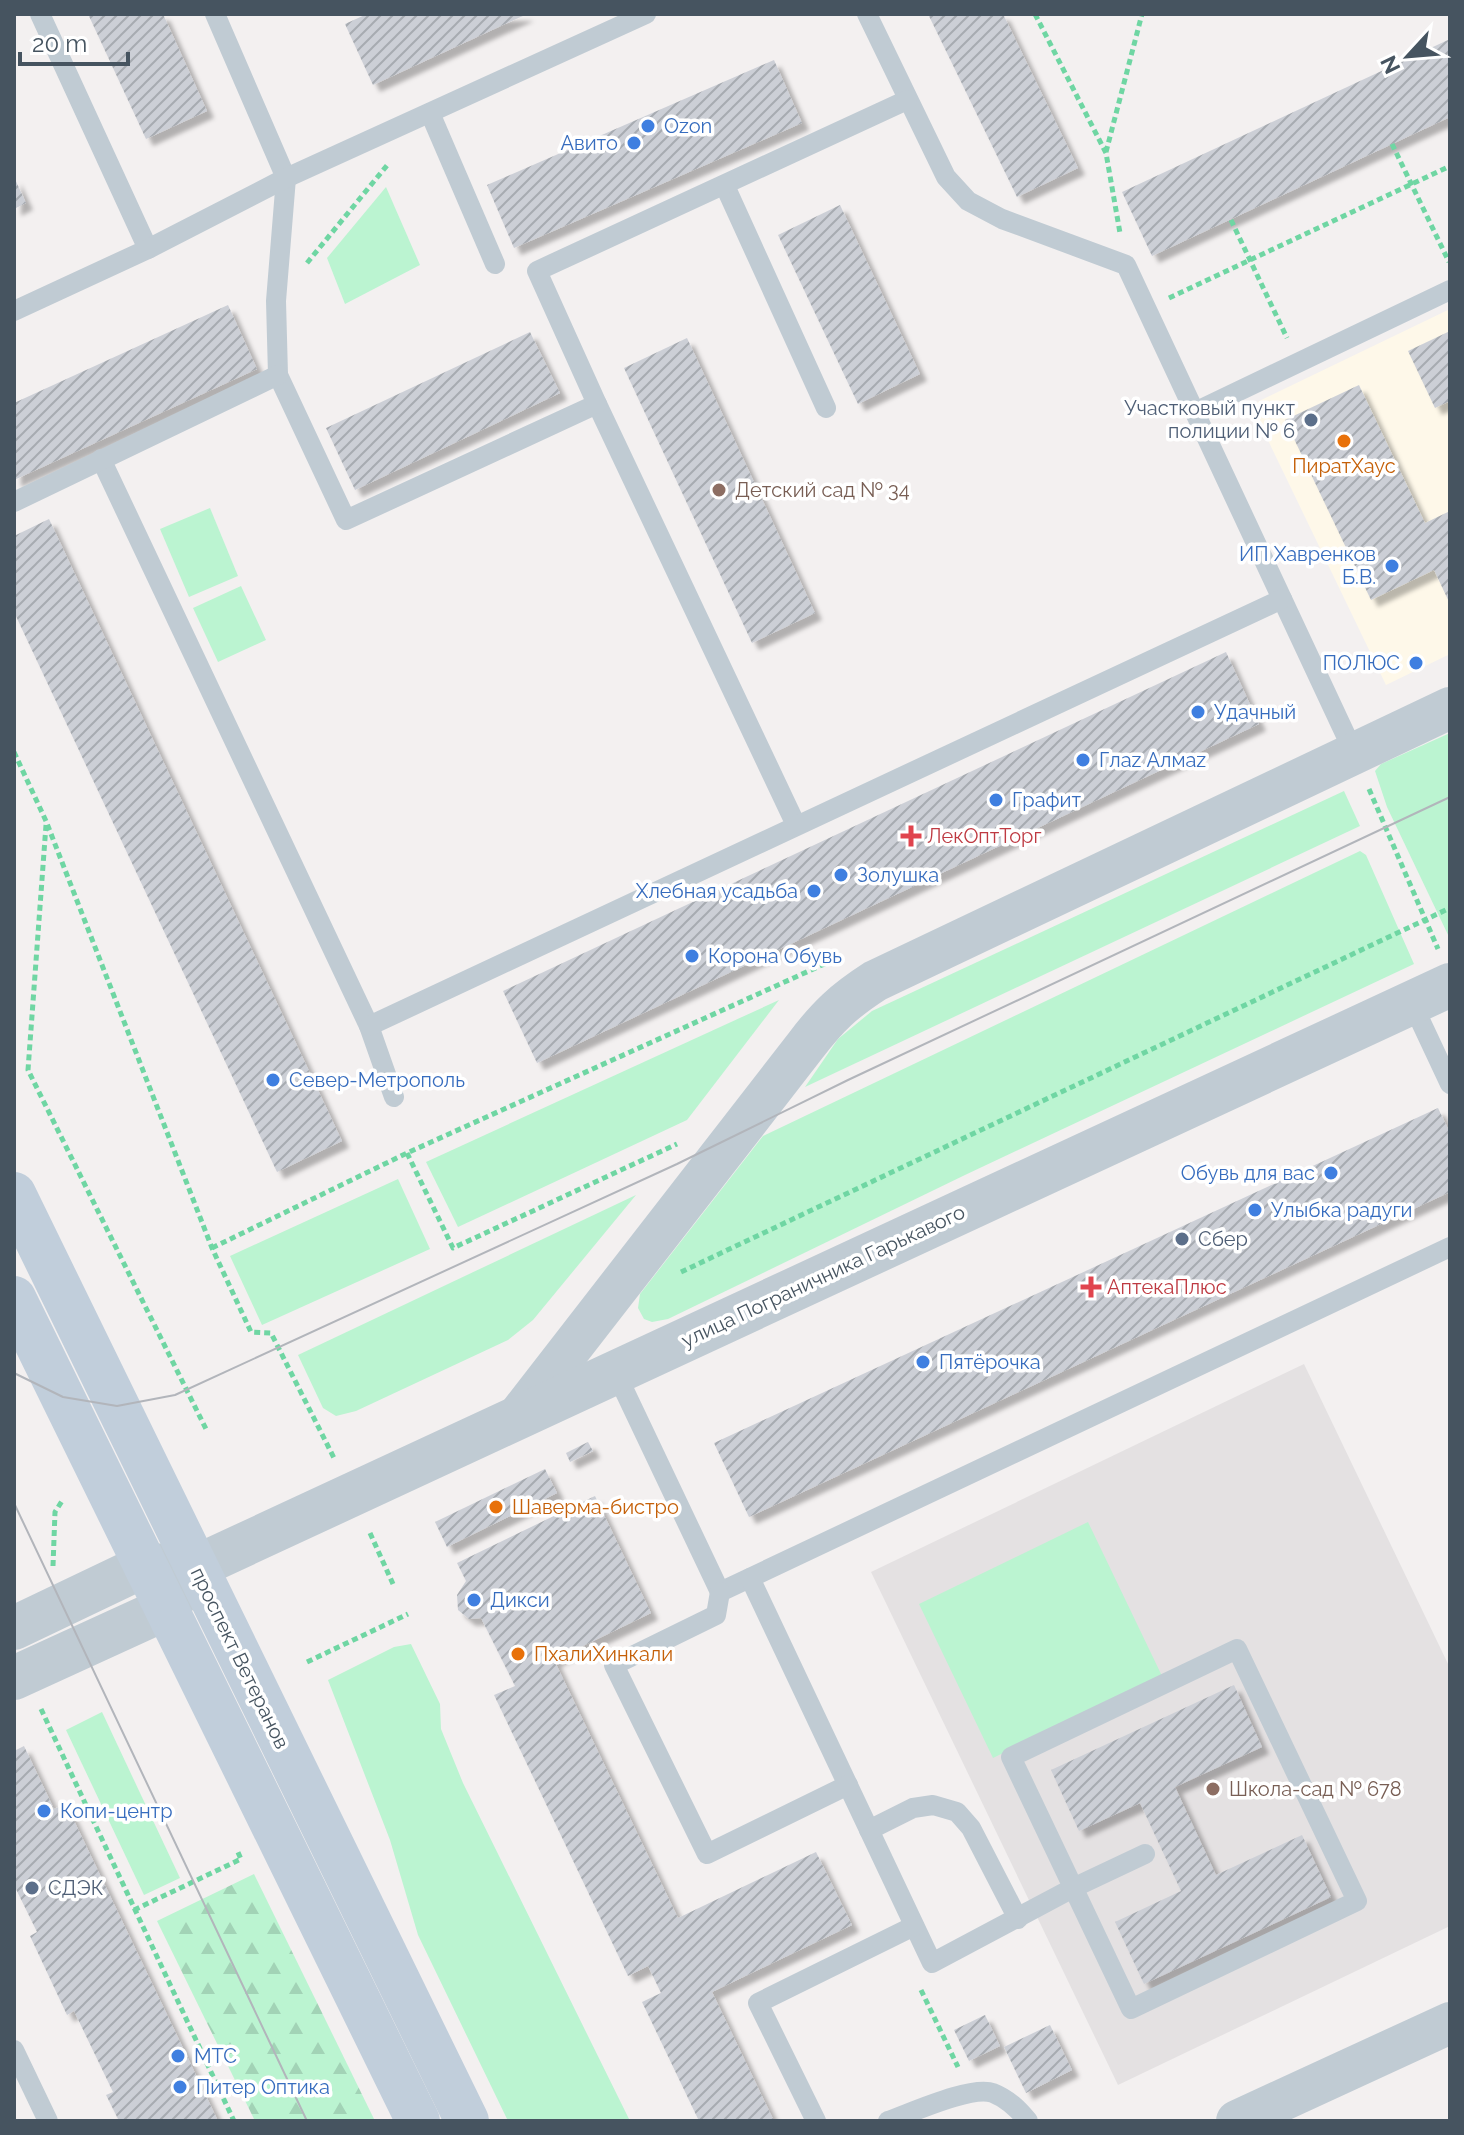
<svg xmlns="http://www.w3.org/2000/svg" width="1464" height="2135" font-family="Raleway,sans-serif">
  <defs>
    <pattern id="forest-firs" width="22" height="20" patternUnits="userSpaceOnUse" patternTransform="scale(2)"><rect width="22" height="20" fill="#bbf4d1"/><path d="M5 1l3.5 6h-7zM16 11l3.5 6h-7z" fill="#a2d3b6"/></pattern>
    <pattern id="building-hatch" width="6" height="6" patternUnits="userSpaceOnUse" patternTransform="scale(2)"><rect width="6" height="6" fill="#cccfd6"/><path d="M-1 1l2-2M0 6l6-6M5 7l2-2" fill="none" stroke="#a7abb1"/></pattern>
    <filter id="shadow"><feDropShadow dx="7" dy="7" stdDeviation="2" flood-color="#0004"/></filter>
  </defs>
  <rect width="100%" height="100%" fill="#f3f0f0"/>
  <polygon fill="#fef8e9" points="1450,309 1450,654 1386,685 1251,405"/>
  <polygon fill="#e4e1e2" points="1304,1364 1450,1668 1450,1926 1118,2085 871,1572"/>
  <g fill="#bbf4d1">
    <polygon points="386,187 420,265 345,304 327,258"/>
    <polygon points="210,508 238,576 189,597 160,529"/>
    <polygon points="241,586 266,640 218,662 193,608"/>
    <polygon points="1450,733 1450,939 1387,807 1375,771 1381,764"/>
    <polygon points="1344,791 1360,826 805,1087 838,1039 872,1011"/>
    <polygon points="1360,851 1366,855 1414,964 965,1175 668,1319 652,1322 644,1319 638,1308 640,1294 763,1136"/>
    <polygon points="779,1000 687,1120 458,1227 426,1162"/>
    <polygon points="398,1179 430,1249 262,1325 230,1256"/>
    <polygon points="636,1195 533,1320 508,1340 356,1411 336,1416 323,1408 298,1355"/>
    <polygon points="1088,1522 1162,1676 993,1758 919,1604"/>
    <polygon points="411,1644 440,1704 441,1729 463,1783 630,2121 508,2121 418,1935 390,1840 328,1680 394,1647"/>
    <polygon points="102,1712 180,1878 144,1895 66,1730"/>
  </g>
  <polygon fill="url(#forest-firs)" points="254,1874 375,2121 255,2121 157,1921"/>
  <g fill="url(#building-hatch)" filter="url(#shadow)">
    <polygon points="88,14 163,14 207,111 146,139"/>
    <polygon points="367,14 527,14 373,85 345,24"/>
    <polygon points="928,14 1003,14 1078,168 1017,197"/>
    <polygon points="1450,39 1450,117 1152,256 1122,192"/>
    <polygon points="774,60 802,123 514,248 487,185"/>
    <polygon points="14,177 26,203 14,209"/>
    <polygon points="840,205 920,374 858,404 778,235"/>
    <polygon points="228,305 257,369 14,480 14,403"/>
    <polygon points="1450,331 1450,401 1435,408 1408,351"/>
    <polygon points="530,332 560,393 355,490 326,428"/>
    <polygon points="687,338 815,613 752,643 624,368"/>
    <polygon points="1359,385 1425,523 1450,511 1450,604 1434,570 1371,600 1285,420"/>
    <polygon points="49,519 342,1141 277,1172 14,612 14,536"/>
    <polygon points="1226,652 1259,724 537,1063 503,991"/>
    <polygon points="1438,1108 1450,1133 1450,1192 749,1517 714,1443"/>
    <polygon points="588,1442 593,1451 570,1462 566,1453"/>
    <polygon points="545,1469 557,1493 447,1547 435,1522"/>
    <polygon points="595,1496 651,1613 554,1660 678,1918 816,1852 852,1925 712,1992 774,2121 699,2121 642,2002 661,1993 648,1966 628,1976 494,1695 515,1686 481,1618 469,1619 458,1610 457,1595 466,1581 457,1563"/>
    <polygon points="1234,1685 1262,1747 1175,1787 1216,1875 1302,1835 1331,1897 1144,1984 1115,1922 1181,1891 1140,1803 1079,1831 1051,1770"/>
    <polygon points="24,1746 54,1809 66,1804 218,2121 119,2121 106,2095 113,2092 74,2011 67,2015 30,1936 37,1932 14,1885 14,1751"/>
    <polygon points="985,2015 1000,2046 969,2061 954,2030"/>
    <polygon points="1050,2025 1072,2070 1026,2093 1004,2047"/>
  </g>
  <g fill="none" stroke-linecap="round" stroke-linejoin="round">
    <g stroke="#6fd6a3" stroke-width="5" stroke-dasharray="6 4" stroke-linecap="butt">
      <polyline points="1035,14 1106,153 1120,233"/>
      <polyline points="1392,144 1449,262"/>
      <polyline points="1106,152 1142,14"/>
      <polyline points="1231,220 1287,338"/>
      <polyline points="307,263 389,163"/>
      <polyline points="1169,298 1450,166"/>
      <polyline points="14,752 46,821 212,1248 251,1332 271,1333 334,1458"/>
      <polyline points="1369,789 1438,949"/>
      <polyline points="46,825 28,1070 206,1429"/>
      <polyline points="407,1153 453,1248 677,1144"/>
      <polyline points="212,1248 407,1153 831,961"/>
      <polyline points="681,1272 1450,908"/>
      <polyline points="370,1533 393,1584"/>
      <polyline points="53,1566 55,1512 62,1501"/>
      <polyline points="307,1662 408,1614"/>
      <polyline points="41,1709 234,2121"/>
      <polyline points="134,1910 241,1859 237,1850"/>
      <polyline points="921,1990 958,2067"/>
    </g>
    <g stroke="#c0cbd3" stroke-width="20">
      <polyline points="40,14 148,249"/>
      <polyline points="215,14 286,178 276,301 278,375 346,520 597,404 796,825"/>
      <polyline points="867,14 946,177 968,201 1002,219 1126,265 1355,755"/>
      <polyline points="430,113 495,264"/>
      <polyline points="725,186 826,408"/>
      <polyline points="14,311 148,249 286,178 646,14"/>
      <polyline points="597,404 537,271 907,100"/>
      <polyline points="1195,412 1450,290"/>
      <polyline points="101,459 369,1026 394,1097"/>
      <polyline points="14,502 278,375"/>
      <polyline points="1412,1003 1450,1084"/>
      <polyline points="369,1026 1282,599"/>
      <polyline points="615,1371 720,1592 1450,1247"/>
      <polyline points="750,1578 932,1963 1073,1888 1145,1854"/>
      <polyline points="720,1592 716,1615 614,1665 707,1854 848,1785"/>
      <polygon points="1237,1649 1357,1901 1131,2009 1011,1757"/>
      <polyline points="869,1830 913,1808 933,1805 957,1812 971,1828 1018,1919"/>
      <polyline points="14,2050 48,2121"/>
      <polyline points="816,2121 758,2003 914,1926"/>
      <path d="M888,2121C911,2113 972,2085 993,2093C1008,2099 1018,2109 1028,2121"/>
    </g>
    <g stroke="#c0cbd3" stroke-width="42">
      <path d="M519,1415L806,1045C828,1016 844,1001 875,981L1450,708"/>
      <polyline points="1237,2121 1450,2023"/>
    </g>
    <g stroke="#c0cbd3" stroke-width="44">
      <path d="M14,1628L146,1565L196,1567C612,1370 1033,1181 1450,985"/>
      <polyline points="14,1678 167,1608 188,1579"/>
    </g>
    <g stroke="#c1cedb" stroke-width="44">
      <polyline points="14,1194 467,2121"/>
      <polyline points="14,1298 418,2121"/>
    </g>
    <g stroke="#b2b5bb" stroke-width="2">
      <polyline points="14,1373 63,1397 117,1406 175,1395 677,1164 848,1080 1450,797"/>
      <polyline points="14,1503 307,2121"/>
    </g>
  </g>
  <g fill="#3f7fe0" stroke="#fff" stroke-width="3">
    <circle cx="648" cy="126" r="8"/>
    <circle cx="634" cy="143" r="8"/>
    <circle cx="1392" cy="566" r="8"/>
    <circle cx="1416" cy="663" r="8"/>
    <circle cx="1198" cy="712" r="8"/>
    <circle cx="1083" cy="760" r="8"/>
    <circle cx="996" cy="800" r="8"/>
    <circle cx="841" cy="875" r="8"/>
    <circle cx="814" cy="891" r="8"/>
    <circle cx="692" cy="956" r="8"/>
    <circle cx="273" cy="1080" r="8"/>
    <circle cx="1331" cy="1173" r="8"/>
    <circle cx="1255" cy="1210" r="8"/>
    <circle cx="923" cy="1362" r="8"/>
    <circle cx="474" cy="1600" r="8"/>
    <circle cx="44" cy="1811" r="8"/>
    <circle cx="178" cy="2056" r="8"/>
    <circle cx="180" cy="2087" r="8"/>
  </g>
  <g fill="#5c6f8a" stroke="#fff" stroke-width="3">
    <circle cx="1311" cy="420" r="8"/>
    <circle cx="1182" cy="1239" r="8"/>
    <circle cx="32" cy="1888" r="8"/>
  </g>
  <g fill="#e8710a" stroke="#fff" stroke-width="3">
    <circle cx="1344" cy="441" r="8"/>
    <circle cx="496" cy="1507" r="8"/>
    <circle cx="518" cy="1654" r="8"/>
  </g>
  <g fill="#8d6e63" stroke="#fff" stroke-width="3">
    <circle cx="719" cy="490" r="8"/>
    <circle cx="1213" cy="1789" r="8"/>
  </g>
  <g fill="#e0444e" stroke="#fff" stroke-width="3">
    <path d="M907 824h8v8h8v8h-8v8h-8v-8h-8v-8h8z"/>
    <path d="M1087 1275h8v8h8v8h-8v8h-8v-8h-8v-8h8z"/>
  </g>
  <g text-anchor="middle" stroke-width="7" stroke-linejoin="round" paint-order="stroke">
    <g font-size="20" fill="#366cbe" stroke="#fff" text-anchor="start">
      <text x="664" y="133">Ozon</text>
      <text x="618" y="150" text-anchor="end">Авито</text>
      <text x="1376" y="561" text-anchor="end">ИП Хавренков<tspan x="1376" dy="23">Б.В.</tspan></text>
      <text x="1400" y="670" text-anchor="end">ПОЛЮС</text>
      <text x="1214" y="719">Удачный</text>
      <text x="1099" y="767">Глаz Алмаz</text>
      <text x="1012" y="807">Графит</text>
      <text x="857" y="882">Золушка</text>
      <text x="798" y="898" text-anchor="end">Хлебная усадьба</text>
      <text x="708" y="963">Корона Обувь</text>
      <text x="289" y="1087">Север-Метрополь</text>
      <text x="1315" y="1180" text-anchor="end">Обувь для вас</text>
      <text x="1271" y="1217">Улыбка радуги</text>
      <text x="939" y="1369">Пятёрочка</text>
      <text x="490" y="1607">Дикси</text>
      <text x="60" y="1818">Копи-центр</text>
      <text x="194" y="2063">МТС</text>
      <text x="196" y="2094">Питер Оптика</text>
    </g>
    <g font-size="20" fill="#4e5e75" stroke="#fff" text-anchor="start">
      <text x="1295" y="415" text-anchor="end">Участковый пункт<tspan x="1295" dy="23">полиции № 6</tspan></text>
      <text x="1198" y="1246">Сбер</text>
      <text x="48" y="1895">СДЭК</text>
    </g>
    <g font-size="20" fill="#c56008" stroke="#fff" text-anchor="start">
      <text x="1344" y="473" text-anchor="middle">ПиратХаус</text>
      <text x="512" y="1514">Шаверма-бистро</text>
      <text x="534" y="1661">ПхалиХинкали</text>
    </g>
    <g font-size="20" fill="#785e54" stroke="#fff" text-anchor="start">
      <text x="735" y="497">Детский сад № 34</text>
      <text x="1229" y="1796">Школа-сад № 678</text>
    </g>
    <g font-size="20" fill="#be3a42" stroke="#fff" text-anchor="start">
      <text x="927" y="843">ЛекОптТорг</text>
      <text x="1107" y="1294">АптекаПлюс</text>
    </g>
    <g font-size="20" fill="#465460" stroke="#fff">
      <text transform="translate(823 1276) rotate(-25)" y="7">улица Пограничника Гарькавого</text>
      <text transform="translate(240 1658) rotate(64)" y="7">проспект Ветеранов</text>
    </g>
  </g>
  <rect width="1464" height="2135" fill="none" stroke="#465460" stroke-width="32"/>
  <g transform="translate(1408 56) rotate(244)" stroke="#ffffff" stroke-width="6" paint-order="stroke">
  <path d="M0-6L14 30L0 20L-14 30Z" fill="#465460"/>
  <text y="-12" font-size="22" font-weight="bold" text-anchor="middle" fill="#465460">N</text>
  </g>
  <path d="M20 52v12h108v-12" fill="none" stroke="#465460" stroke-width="4"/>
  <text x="32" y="52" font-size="24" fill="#465460" stroke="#ffffff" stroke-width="6" paint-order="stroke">20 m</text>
</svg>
